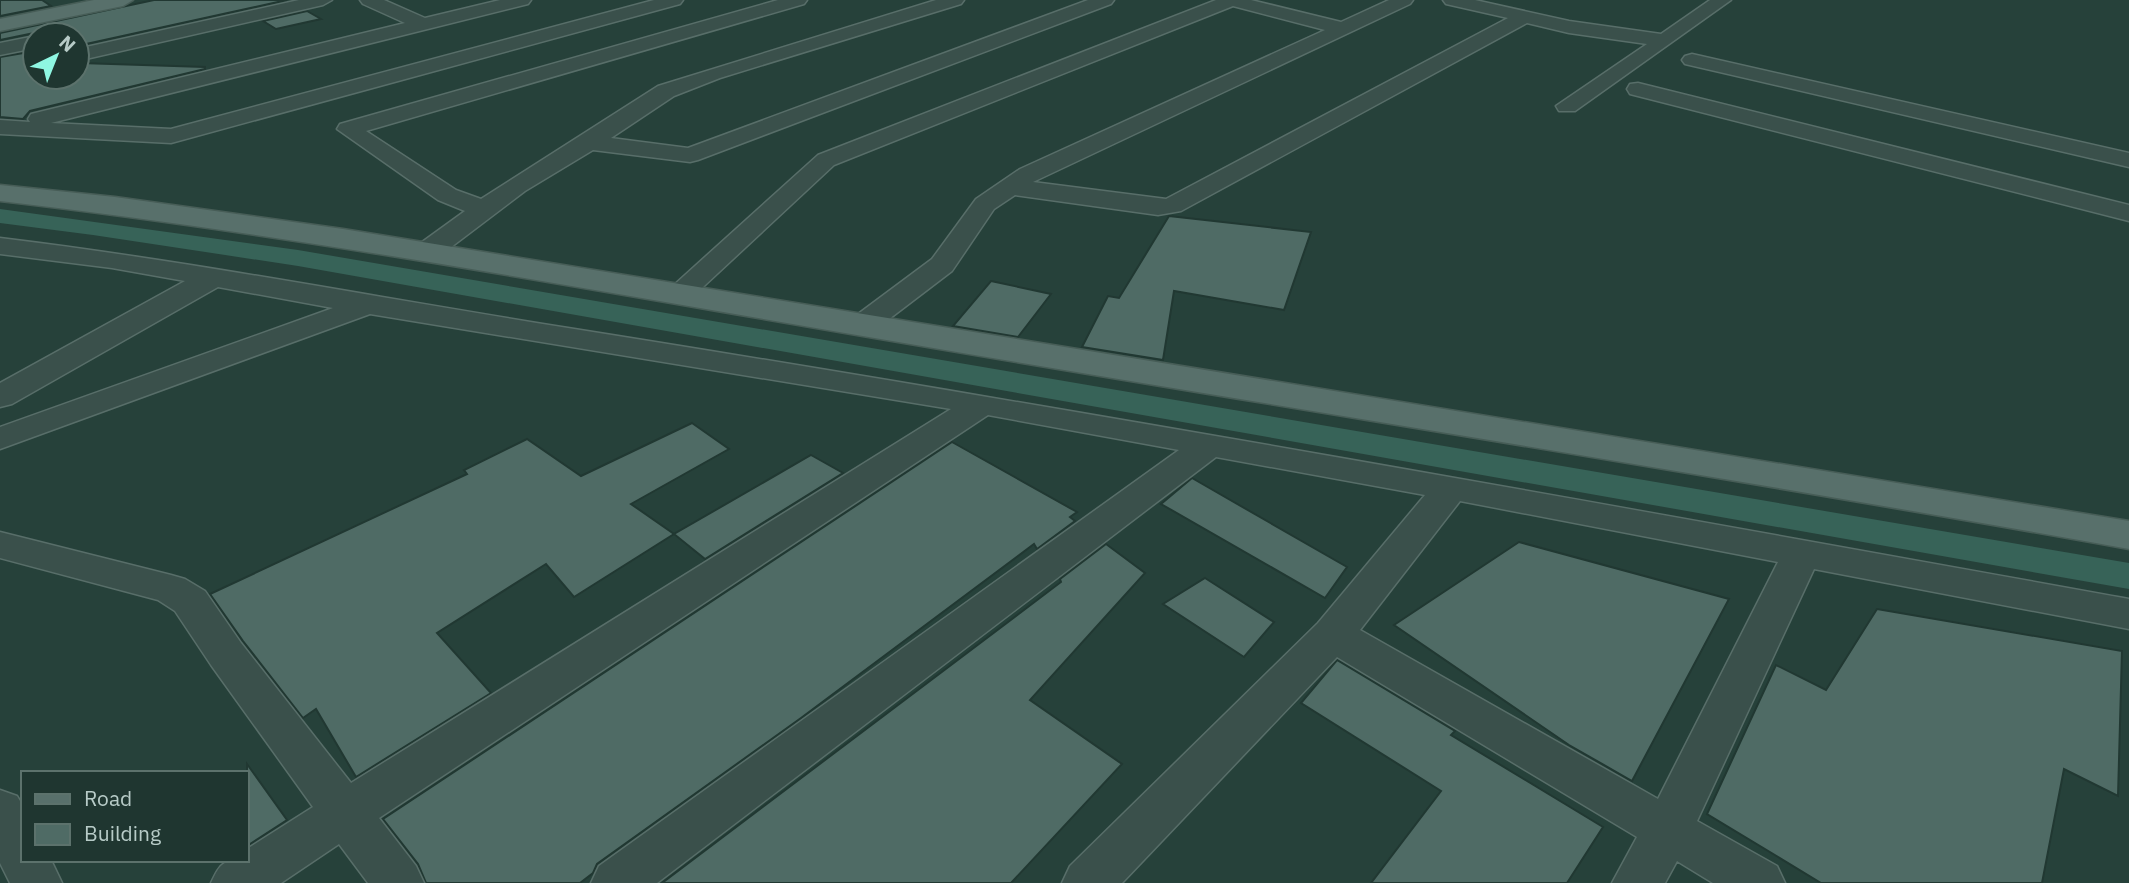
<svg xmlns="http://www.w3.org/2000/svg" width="2129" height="883" font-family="'IBM Plex Sans',sans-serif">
  <rect width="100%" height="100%" fill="#26413a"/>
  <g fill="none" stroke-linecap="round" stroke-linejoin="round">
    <polygon fill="#376358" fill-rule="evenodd" points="0,209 298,250 2129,563 2129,589 298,266 93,235 0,223"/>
  </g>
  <g fill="#4f6b65" stroke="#213832" stroke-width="2">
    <polygon points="0,0 42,0 51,6 0,16"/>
    <polygon points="154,0 287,0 77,46 77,35 34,33 0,40 0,33"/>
    <polygon points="307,11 321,19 276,29 263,21"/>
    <polygon points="35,51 35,77 77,77 77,63 80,63 205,67 205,69 30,111 23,119 0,117 0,57"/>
    <polygon points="1169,216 1311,232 1284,310 1174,291 1163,360 1082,347 1108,296 1119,298"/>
    <polygon points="991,281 1051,294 1018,337 953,326"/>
    <polygon points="692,423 729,449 631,504 674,534 574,597 546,564 437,633 491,693 356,777 316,709 303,718 243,641 210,594 467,474 464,470 527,439 581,476"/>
    <polygon points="952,442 1077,512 1070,517 1075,521 1037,549 1034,544 801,718 597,864 593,873 580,883 426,883 418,864 383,819"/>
    <polygon points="811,455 843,473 705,559 674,534"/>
    <polygon points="1192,478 1347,567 1325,598 1161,504"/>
    <polygon points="1519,542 1729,599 1632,781 1569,745 1394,625"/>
    <polygon points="1106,544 1145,573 1030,700 1122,764 1011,883 662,883 1061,582 1060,579"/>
    <polygon points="1205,578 1274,622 1244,657 1163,604"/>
    <polygon points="1877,609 2122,651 2118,796 2064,769 2042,883 1821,883 1707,814 1776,665 1826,690"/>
    <polygon points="1337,660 1455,731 1451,735 1603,827 1567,883 1371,883 1441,791 1301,703"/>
    <polygon points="247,764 287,820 247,846"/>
  </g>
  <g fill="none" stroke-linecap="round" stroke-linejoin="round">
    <defs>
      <g id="minor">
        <polygon points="299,0 332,0 323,5 77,61 77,49"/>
        <polygon points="360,0 384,0 425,18 500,0 531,0 528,4 51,123 171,129 654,0 683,0 680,4 171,143 0,134 0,120 30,122 28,119 31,114 405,23 363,4"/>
        <polygon points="778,0 807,0 804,4 366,131 456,190 481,199 658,86 936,0 964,0 961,4 720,78 674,96 611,138 688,148 1088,0 1114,0 1111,4 698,160 690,162 593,150 525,191 438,257 428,259 418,257 414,251 418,245 465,211 438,200 337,129 340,124"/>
        <polygon points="1216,0 1251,0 1341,22 1389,0 1413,0 1410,4 1033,182 1166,199 1508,18 1446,4 1443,0 1475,0 1569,21 1661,34 1710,0 1731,0 1575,111 1559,111 1556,106 1647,44 1569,33 1527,23 1181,211 1158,215 1015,195 994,209 952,271 872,332 861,335 850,332 846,326 850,320 932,259 976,199 1020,169 1325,30 1233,6 834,165 689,300 679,303 669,300 664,294 818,155"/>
        <polygon points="35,36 35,48 0,55 0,43"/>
        <polygon points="1692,54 2129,153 2129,167 1685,64 1682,60 1685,56"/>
        <polygon points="1638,83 2129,205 2129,221 1630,94 1627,89 1630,84"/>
        <path d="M0,238C190,261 379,298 568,328C1090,411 1609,505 2129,599V629L1814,569L1697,821L1777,866L1785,883H1713L1677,861L1665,883H1612L1637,837L1337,657L1122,883H1062L1070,866L1318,623L1425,495L1216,457L657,883H591L599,866L1179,450L988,415L379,818L416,866L424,883H368L339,844L281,883H211C221,862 223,860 247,860V849L313,807L211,665L175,611L158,600L0,558V532L171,575L185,579L205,591L241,643L351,783L951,409L370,314L0,449V427L333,308L218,287L12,404L0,407V383L185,281L112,268L0,254ZM1460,501L1778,562L1658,799L1360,630Z"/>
        <polygon points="0,790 17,796 23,806 23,860 51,860 62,883 10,883 0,863"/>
      </g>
      <g id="major">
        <polygon points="94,0 133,0 123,6 0,31 0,19"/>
        <path d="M0,185L115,197L343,229L2129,521V549C1723,476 1316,413 910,344C607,293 306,236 0,201Z"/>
      </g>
    </defs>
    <use href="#minor" stroke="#586e69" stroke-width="3"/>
    <use href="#major" stroke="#475d57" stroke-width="3"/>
    <use href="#minor" fill="#3a504b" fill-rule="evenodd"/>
    <use href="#major" fill="#58706b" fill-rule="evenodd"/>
  </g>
  <rect x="21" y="771" width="228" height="91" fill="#1f3630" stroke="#5c726c" stroke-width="2"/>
  <rect x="35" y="794" width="35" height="10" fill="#58706b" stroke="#5c726c" stroke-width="2"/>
  <text x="84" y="806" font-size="21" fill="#b7cbc7">Road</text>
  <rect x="35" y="824" width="35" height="21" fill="#4f6b65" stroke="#5c726c" stroke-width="2"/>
  <text x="84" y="841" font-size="21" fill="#b7cbc7">Building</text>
  <g transform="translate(56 56) rotate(43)"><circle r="33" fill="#1f3630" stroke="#5c726c" stroke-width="2"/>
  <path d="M0-5L12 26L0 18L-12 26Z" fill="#8ff7e2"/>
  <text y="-10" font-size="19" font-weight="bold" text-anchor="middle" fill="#b7cbc7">N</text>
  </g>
</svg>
